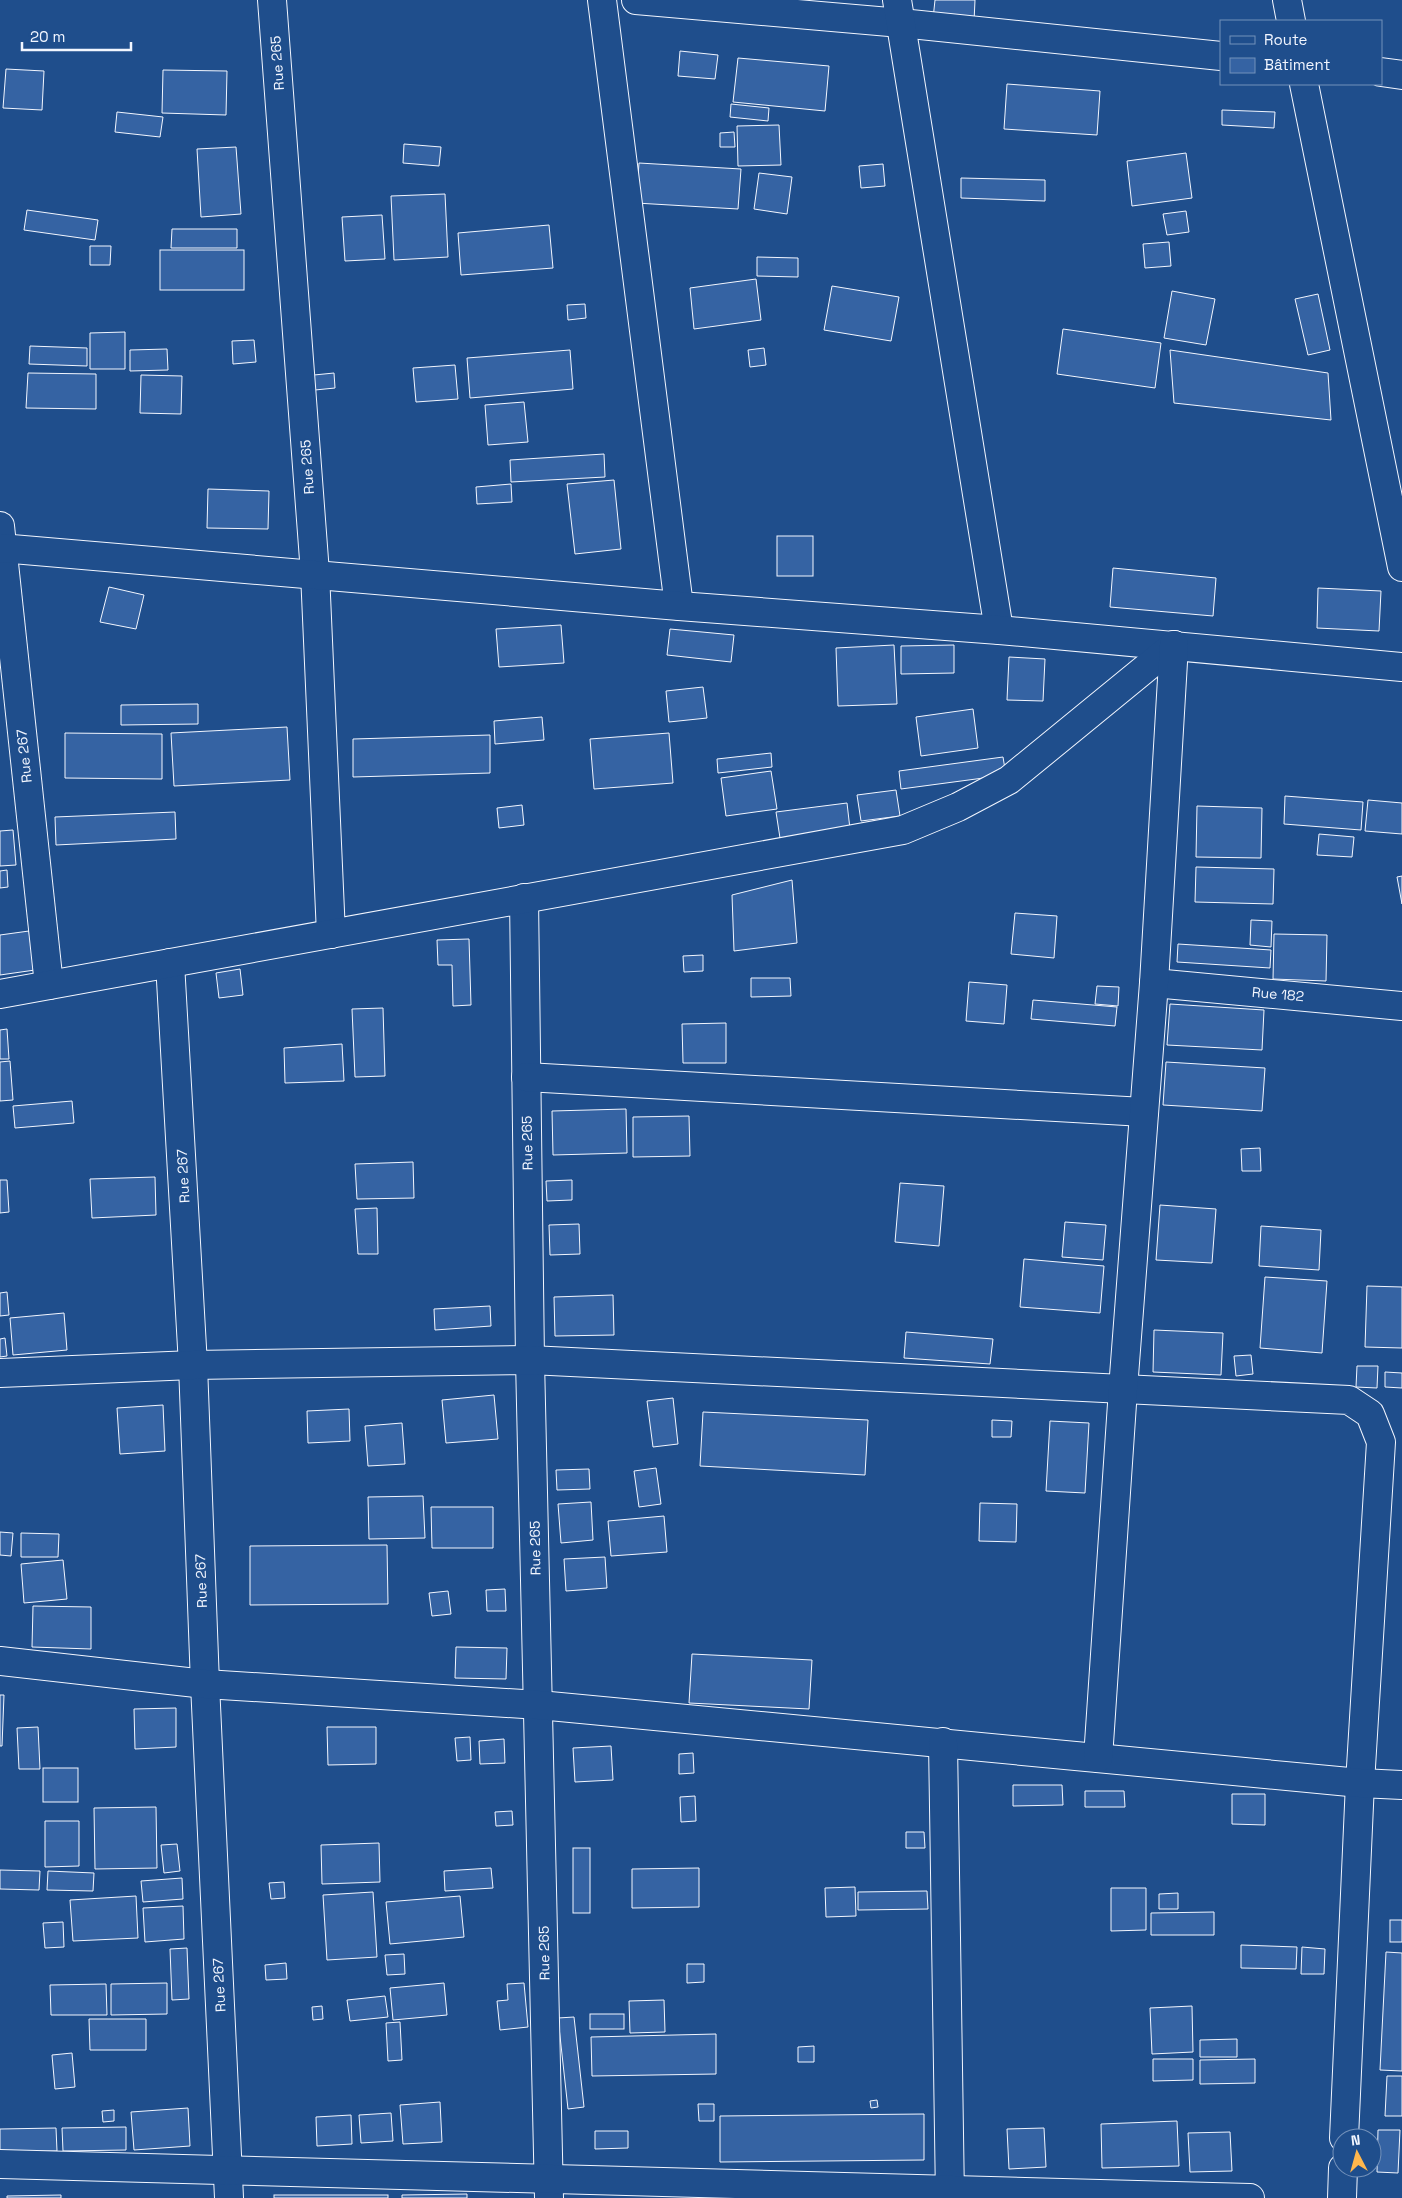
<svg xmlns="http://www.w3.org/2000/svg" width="1402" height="2198" font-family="'Space Grotesk',sans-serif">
  <rect width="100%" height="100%" fill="#1f4e8c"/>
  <g fill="#3563a3" stroke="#f2f6ff">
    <polygon points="935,0 975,0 974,22 933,19"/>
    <polygon points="680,51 718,55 715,79 678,76"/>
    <polygon points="738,58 829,66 825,111 733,102"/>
    <polygon points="6,69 44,71 42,110 3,108"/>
    <polygon points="163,70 227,71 226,115 162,113"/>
    <polygon points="1007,84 1100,91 1097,135 1004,129"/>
    <polygon points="731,104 769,108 768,121 730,117"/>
    <polygon points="1222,110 1275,112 1274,128 1222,125"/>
    <polygon points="117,112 163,117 160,137 115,132"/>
    <polygon points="779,125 781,165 738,166 737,126"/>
    <polygon points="734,132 735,147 720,147 720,133"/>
    <polygon points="404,144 441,147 439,166 403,163"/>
    <polygon points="236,147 241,214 201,217 197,149"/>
    <polygon points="1186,153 1192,198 1132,206 1127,161"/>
    <polygon points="639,163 741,169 738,209 636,203"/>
    <polygon points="883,164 885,186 861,188 859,166"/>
    <polygon points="759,173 792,177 787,214 754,209"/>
    <polygon points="961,178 1045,180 1045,201 961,198"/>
    <polygon points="445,194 448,257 394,260 391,196"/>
    <polygon points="27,210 98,220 95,240 24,230"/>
    <polygon points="1186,211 1189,232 1167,235 1163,214"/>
    <polygon points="382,215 385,259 345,261 342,217"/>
    <polygon points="549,225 553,268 461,275 458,233"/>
    <polygon points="172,229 237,229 237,248 171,248"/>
    <polygon points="1169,242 1171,266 1145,268 1143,244"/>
    <polygon points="90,246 111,246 110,265 90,265"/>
    <rect x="160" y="250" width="84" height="40"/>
    <polygon points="757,257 798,258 798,277 757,276"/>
    <polygon points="756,279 761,320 694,329 690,288"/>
    <polygon points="832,286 899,297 891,341 824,330"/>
    <polygon points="1172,291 1215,299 1206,345 1164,338"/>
    <polygon points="1318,294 1330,350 1308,355 1295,299"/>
    <polygon points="585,304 586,318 568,320 567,305"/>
    <polygon points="1063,329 1161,343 1155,388 1057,374"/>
    <polygon points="125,332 125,369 90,369 90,333"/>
    <polygon points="254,340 256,362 233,364 232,341"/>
    <polygon points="30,346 87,348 87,366 29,364"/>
    <polygon points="764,348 766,365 750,367 748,350"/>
    <polygon points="167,349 168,370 130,371 130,350"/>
    <polygon points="570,350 573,389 470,398 467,358"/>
    <polygon points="1170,350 1328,373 1331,420 1174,403"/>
    <polygon points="455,365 458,399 416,402 413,368"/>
    <polygon points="28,373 96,374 96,409 26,408"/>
    <polygon points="334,373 335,388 315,390 314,375"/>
    <polygon points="141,375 182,376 181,414 140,413"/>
    <polygon points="524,402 528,442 488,445 485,405"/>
    <polygon points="604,454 605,477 511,482 510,460"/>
    <polygon points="614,480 621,549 575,554 567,484"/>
    <polygon points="511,484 512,502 477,504 476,487"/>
    <polygon points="208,489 269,491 268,529 207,528"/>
    <rect x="777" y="536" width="36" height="40"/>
    <polygon points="1113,568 1216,578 1213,616 1110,607"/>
    <polygon points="109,587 144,595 136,629 100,622"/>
    <polygon points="1318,588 1381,591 1379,631 1317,628"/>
    <polygon points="561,625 564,663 499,667 496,629"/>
    <polygon points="670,629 734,635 731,662 667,655"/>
    <polygon points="894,645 897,704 838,706 836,648"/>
    <polygon points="954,645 954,673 901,674 901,646"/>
    <polygon points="1009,657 1045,659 1043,701 1007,700"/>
    <polygon points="703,687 707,718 669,722 666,691"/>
    <polygon points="198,704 198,724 121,725 121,705"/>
    <polygon points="973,709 978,748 921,756 916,717"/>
    <polygon points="542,717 544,740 495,744 494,721"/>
    <polygon points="287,727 290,780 174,786 171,733"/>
    <polygon points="65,733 162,734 162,779 65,778"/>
    <polygon points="669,733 673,783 594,789 590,739"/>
    <polygon points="490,735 490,773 353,777 353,739"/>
    <polygon points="771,753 772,767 718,773 717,759"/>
    <polygon points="1003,757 1006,775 901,789 899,771"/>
    <polygon points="771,771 777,809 726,816 721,778"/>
    <polygon points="896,790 900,816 861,821 857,795"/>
    <polygon points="1285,796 1363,802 1361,830 1284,824"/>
    <polygon points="1368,800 1402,803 1402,834 1365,831"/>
    <polygon points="847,803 850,829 780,838 776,812"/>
    <polygon points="522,805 524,825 499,828 497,808"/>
    <polygon points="1197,806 1262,808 1261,858 1196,857"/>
    <polygon points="175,812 176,839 56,845 55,817"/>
    <polygon points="13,830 16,865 0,866 0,831"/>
    <polygon points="1319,834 1354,837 1352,857 1317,855"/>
    <polygon points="1196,867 1274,869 1273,904 1195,902"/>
    <polygon points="7,870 8,887 0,888 0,871"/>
    <polygon points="1402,876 1402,904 1397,877"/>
    <polygon points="792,880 797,943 734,951 732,895"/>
    <polygon points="1015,913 1057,916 1054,958 1011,954"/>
    <polygon points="1251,920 1272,921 1271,947 1250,945"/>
    <polygon points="29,931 35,970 0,975 0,935"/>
    <polygon points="1274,934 1327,935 1326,981 1273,979"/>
    <polygon points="469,939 471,1005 453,1006 452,965 438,965 437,940"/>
    <polygon points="1178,944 1271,950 1270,968 1177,962"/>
    <polygon points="703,955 703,971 684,972 683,956"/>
    <polygon points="240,969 243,995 219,998 216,973"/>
    <polygon points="751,978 790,978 791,996 751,997"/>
    <polygon points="969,982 1007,985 1004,1024 966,1021"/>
    <polygon points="1097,986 1119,987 1118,1006 1095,1004"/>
    <polygon points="1033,1000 1117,1007 1115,1026 1031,1019"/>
    <polygon points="1170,1004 1264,1010 1262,1050 1167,1045"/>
    <polygon points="383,1008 385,1076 355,1077 352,1009"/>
    <polygon points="726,1023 726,1063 683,1063 682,1024"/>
    <polygon points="7,1029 9,1059 0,1059 0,1030"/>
    <polygon points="342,1044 344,1081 285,1083 284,1048"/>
    <polygon points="10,1061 13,1100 0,1101 0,1062"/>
    <polygon points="1166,1062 1265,1068 1262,1111 1163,1105"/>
    <polygon points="72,1101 74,1123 15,1128 13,1106"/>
    <polygon points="626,1109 627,1153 553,1155 552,1111"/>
    <polygon points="689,1116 690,1156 633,1157 633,1117"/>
    <polygon points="1260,1148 1261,1171 1242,1171 1241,1149"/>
    <polygon points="413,1162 414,1198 357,1199 355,1164"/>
    <polygon points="155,1177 156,1215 92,1218 90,1179"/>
    <polygon points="0,1180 7,1180 9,1212 0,1213"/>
    <polygon points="572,1180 572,1200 547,1201 546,1181"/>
    <polygon points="900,1183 944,1186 939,1246 895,1242"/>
    <polygon points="1160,1205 1216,1209 1212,1263 1156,1260"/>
    <polygon points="377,1208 378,1254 358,1254 355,1209"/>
    <polygon points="1065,1222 1106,1225 1103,1260 1062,1257"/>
    <polygon points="579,1224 580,1254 550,1255 549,1225"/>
    <polygon points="1261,1226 1321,1230 1319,1270 1259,1266"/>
    <polygon points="1024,1259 1104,1266 1100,1313 1020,1307"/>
    <polygon points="1265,1277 1327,1281 1322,1353 1260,1348"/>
    <polygon points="1367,1286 1402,1287 1402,1348 1365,1347"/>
    <polygon points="7,1292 9,1315 0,1316 0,1293"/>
    <polygon points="613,1295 614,1335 555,1336 554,1297"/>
    <polygon points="490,1306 491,1326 435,1330 434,1309"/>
    <polygon points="64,1313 67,1350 13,1355 10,1318"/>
    <polygon points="1154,1330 1223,1333 1221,1375 1153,1372"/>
    <polygon points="906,1332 993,1339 990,1364 904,1358"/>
    <polygon points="5,1338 7,1356 0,1357 0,1339"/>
    <polygon points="1251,1355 1253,1374 1236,1376 1234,1356"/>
    <polygon points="1357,1366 1378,1366 1377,1388 1356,1387"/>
    <polygon points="1385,1372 1402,1373 1402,1388 1385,1387"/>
    <polygon points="494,1395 498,1439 446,1443 442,1400"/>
    <polygon points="673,1398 678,1444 653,1447 647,1401"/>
    <polygon points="163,1405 165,1451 120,1454 117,1408"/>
    <polygon points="349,1409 350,1441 308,1443 307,1411"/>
    <polygon points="703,1412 868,1420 865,1475 700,1466"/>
    <polygon points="992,1420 1012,1421 1011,1437 992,1437"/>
    <polygon points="1050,1421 1089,1423 1085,1493 1046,1491"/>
    <polygon points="402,1423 405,1464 368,1466 365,1426"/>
    <polygon points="656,1468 661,1504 639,1507 634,1471"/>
    <polygon points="589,1469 590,1489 557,1490 556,1470"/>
    <polygon points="423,1496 425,1538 369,1539 368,1497"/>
    <polygon points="591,1502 593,1540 561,1543 558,1504"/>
    <polygon points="980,1503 1017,1504 1016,1542 979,1541"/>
    <polygon points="431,1507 493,1507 493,1548 432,1548"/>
    <polygon points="664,1516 667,1552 611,1556 608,1521"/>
    <polygon points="0,1532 13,1533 11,1556 0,1555"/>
    <polygon points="21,1533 59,1534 58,1557 21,1557"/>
    <polygon points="387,1545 388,1604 250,1605 250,1546"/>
    <polygon points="605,1557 607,1588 566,1591 564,1559"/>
    <polygon points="63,1560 67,1599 24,1603 21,1564"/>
    <polygon points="505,1589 506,1611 487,1611 486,1590"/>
    <polygon points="448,1591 451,1614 432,1616 429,1593"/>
    <polygon points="33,1606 91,1607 91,1649 32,1647"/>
    <polygon points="456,1647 507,1648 506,1679 455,1678"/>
    <polygon points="692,1654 812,1660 809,1709 689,1703"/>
    <polygon points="0,1695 4,1695 2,1746 0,1746"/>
    <polygon points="176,1708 176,1747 135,1749 134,1709"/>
    <polygon points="38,1727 40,1769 19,1769 17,1728"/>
    <polygon points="327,1727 376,1727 376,1764 328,1765"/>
    <polygon points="470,1737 471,1760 457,1761 455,1738"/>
    <polygon points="504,1739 505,1763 480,1764 479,1741"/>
    <polygon points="611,1746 613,1780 575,1782 573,1748"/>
    <polygon points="693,1753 694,1773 679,1774 679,1754"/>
    <rect x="43" y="1768" width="35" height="34"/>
    <polygon points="1013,1785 1062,1785 1063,1805 1013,1806"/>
    <polygon points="1085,1791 1124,1791 1125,1807 1085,1807"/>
    <polygon points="1232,1794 1265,1794 1265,1825 1232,1824"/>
    <polygon points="695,1796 696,1821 681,1822 680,1797"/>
    <polygon points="156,1807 157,1868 95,1869 94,1808"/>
    <polygon points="512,1811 513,1825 496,1826 495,1812"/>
    <polygon points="45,1821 79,1821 79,1866 45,1867"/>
    <polygon points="906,1832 924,1832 925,1848 906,1848"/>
    <polygon points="379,1843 380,1882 322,1884 321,1845"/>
    <polygon points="177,1844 180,1871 164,1873 161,1845"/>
    <rect x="573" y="1848" width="17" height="65"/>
    <polygon points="491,1868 493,1888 445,1891 444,1871"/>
    <polygon points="699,1868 699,1907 632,1908 632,1869"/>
    <polygon points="0,1870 40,1871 39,1890 0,1889"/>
    <polygon points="48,1871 94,1873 93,1891 47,1890"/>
    <polygon points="182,1878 183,1899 143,1902 141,1881"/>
    <polygon points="284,1882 285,1898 271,1899 269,1883"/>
    <polygon points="855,1887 856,1916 826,1917 825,1888"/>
    <polygon points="1111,1888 1146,1888 1146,1930 1111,1931"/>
    <polygon points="927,1891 928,1909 858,1910 858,1892"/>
    <polygon points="373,1892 377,1957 327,1960 323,1895"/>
    <polygon points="1178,1893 1178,1909 1159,1909 1159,1894"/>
    <polygon points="136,1896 138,1938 73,1941 70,1900"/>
    <polygon points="460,1896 464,1937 390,1944 386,1902"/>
    <polygon points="183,1906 184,1939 145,1942 143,1908"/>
    <polygon points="1214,1912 1214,1935 1151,1935 1151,1913"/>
    <rect x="1390" y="1920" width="12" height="22"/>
    <polygon points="63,1922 64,1947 45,1948 43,1923"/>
    <polygon points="1241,1945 1297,1947 1296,1969 1241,1968"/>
    <polygon points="1302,1947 1325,1949 1324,1974 1301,1974"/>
    <polygon points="187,1948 189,1999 172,2000 170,1949"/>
    <polygon points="1386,1952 1402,1953 1402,2071 1380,2070"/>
    <polygon points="404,1954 405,1974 387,1975 385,1955"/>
    <polygon points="286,1963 287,1979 266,1980 265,1965"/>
    <polygon points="687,1964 704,1964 704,1982 687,1983"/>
    <polygon points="167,1983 167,2014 111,2015 111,1984"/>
    <polygon points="444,1983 447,2015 393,2020 390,1988"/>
    <polygon points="524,1983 528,2027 500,2030 497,2001 508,2000 507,1984"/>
    <polygon points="106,1984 107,2015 51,2015 50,1985"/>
    <polygon points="385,1996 388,2017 350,2021 347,2000"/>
    <polygon points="664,2000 665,2032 630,2033 629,2001"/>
    <polygon points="322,2006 323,2019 313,2020 312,2007"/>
    <polygon points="1192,2006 1193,2052 1152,2054 1150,2008"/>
    <rect x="590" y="2014" width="34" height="15"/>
    <polygon points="574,2017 584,2107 568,2109 558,2018"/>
    <polygon points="89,2019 146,2019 146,2050 90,2050"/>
    <polygon points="400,2022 402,2060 388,2061 386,2023"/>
    <polygon points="716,2034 716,2074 592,2076 591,2037"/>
    <polygon points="1237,2039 1237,2057 1200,2057 1200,2040"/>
    <polygon points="814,2046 814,2062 798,2062 798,2047"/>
    <polygon points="72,2053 75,2087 55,2089 52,2055"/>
    <polygon points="1153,2059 1193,2059 1193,2080 1153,2081"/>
    <polygon points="1255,2059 1255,2083 1200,2084 1200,2060"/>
    <polygon points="1387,2076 1402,2076 1402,2116 1385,2116"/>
    <polygon points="877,2100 878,2107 871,2108 870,2101"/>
    <polygon points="440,2102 442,2142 403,2144 400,2105"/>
    <polygon points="698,2104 714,2104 714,2121 699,2121"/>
    <polygon points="188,2108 190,2146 134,2150 131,2112"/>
    <polygon points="114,2110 114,2121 103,2122 102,2111"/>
    <polygon points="391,2113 393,2141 361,2143 359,2115"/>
    <polygon points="924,2114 924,2160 720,2162 720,2116"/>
    <polygon points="351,2115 352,2144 317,2146 316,2117"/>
    <polygon points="1177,2121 1179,2166 1102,2168 1101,2124"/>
    <polygon points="126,2127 126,2150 63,2151 62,2128"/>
    <polygon points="56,2128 57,2151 0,2152 0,2129"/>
    <polygon points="1044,2128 1046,2167 1009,2169 1007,2129"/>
    <polygon points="1378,2130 1400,2130 1398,2173 1377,2172"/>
    <polygon points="595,2131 628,2131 628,2148 595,2149"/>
    <polygon points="1230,2132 1232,2171 1190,2172 1188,2133"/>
    <polygon points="467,2194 467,2198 402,2198 402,2195"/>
    <polygon points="61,2195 61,2198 7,2198 7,2196"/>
    <rect x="274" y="2195" width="114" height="3"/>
  </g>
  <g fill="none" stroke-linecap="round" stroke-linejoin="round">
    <defs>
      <g id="street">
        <polyline points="272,0 315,573 331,934"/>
        <polyline points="602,0 679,606"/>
        <polyline points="636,0 901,23 1221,56"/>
        <polyline points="897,0 999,630"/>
        <polyline points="1287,0 1291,21"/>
        <polyline points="1381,72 1402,75"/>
        <polyline points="1304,84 1402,567"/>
        <polyline points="0,526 49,985"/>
        <polyline points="0,548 679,606 999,630 1402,667"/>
        <polyline points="524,898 530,1360 549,2198"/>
        <polyline points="170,963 193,1365 205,1684 229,2198"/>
        <polyline points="1154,983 1402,1006"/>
        <polyline points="0,994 903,830 958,807 1009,780 1174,645"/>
        <polyline points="526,1077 1144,1112"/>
        <polyline points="0,1373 193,1365 530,1360 1349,1400 1370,1414 1381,1442 1360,1783 1344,2138"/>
        <polyline points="0,1661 205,1684 539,1705 1360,1783 1402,1785"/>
        <polyline points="943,1742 950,2198"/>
        <polyline points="1098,1758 1123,1389 1154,983 1174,645"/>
        <polyline points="0,2164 1250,2198"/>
        <polyline points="1342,2198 1343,2168"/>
      </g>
    </defs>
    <use href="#street" stroke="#f2f6ff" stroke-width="30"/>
    <use href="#street" stroke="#1f4e8c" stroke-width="28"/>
  </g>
  <g text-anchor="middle" stroke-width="4" stroke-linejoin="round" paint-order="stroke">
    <g font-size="14" fill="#f2f6ff" stroke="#1f4e8c">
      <text transform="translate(277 63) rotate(-94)" y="5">Rue 265</text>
      <text transform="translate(307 467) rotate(-94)" y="5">Rue 265</text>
      <text transform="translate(24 756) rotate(-96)" y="5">Rue 267</text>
      <text transform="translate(1278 994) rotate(5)" y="5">Rue 182</text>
      <text transform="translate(527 1143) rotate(-91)" y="5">Rue 265</text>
      <text transform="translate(183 1176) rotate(-93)" y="5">Rue 267</text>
      <text transform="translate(535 1548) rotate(-91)" y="5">Rue 265</text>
      <text transform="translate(201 1581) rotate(-92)" y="5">Rue 267</text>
      <text transform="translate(544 1953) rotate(-91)" y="5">Rue 265</text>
      <text transform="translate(219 1985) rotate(-93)" y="5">Rue 267</text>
    </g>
  </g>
  <rect x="1220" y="20" width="162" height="65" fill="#1f4e8c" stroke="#7391ba"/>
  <rect x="1230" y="36" width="25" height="8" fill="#1f4e8c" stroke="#7391ba"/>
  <text x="1264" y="45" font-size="15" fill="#f2f6ff">Route</text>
  <rect x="1230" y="58" width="25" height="15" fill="#3563a3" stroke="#7391ba"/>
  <text x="1264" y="70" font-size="15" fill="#f2f6ff">Bâtiment</text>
  <g transform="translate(1357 2153) rotate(354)"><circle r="24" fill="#1f4e8c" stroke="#7391ba"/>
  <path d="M0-4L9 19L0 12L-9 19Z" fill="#ffb74d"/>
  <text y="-8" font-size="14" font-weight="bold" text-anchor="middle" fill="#f2f6ff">N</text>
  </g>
  <path d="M22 42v8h109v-8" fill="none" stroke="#f2f6ff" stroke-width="2.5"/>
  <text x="30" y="42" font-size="15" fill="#f2f6ff" stroke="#1f4e8c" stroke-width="4" paint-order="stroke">20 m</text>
</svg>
